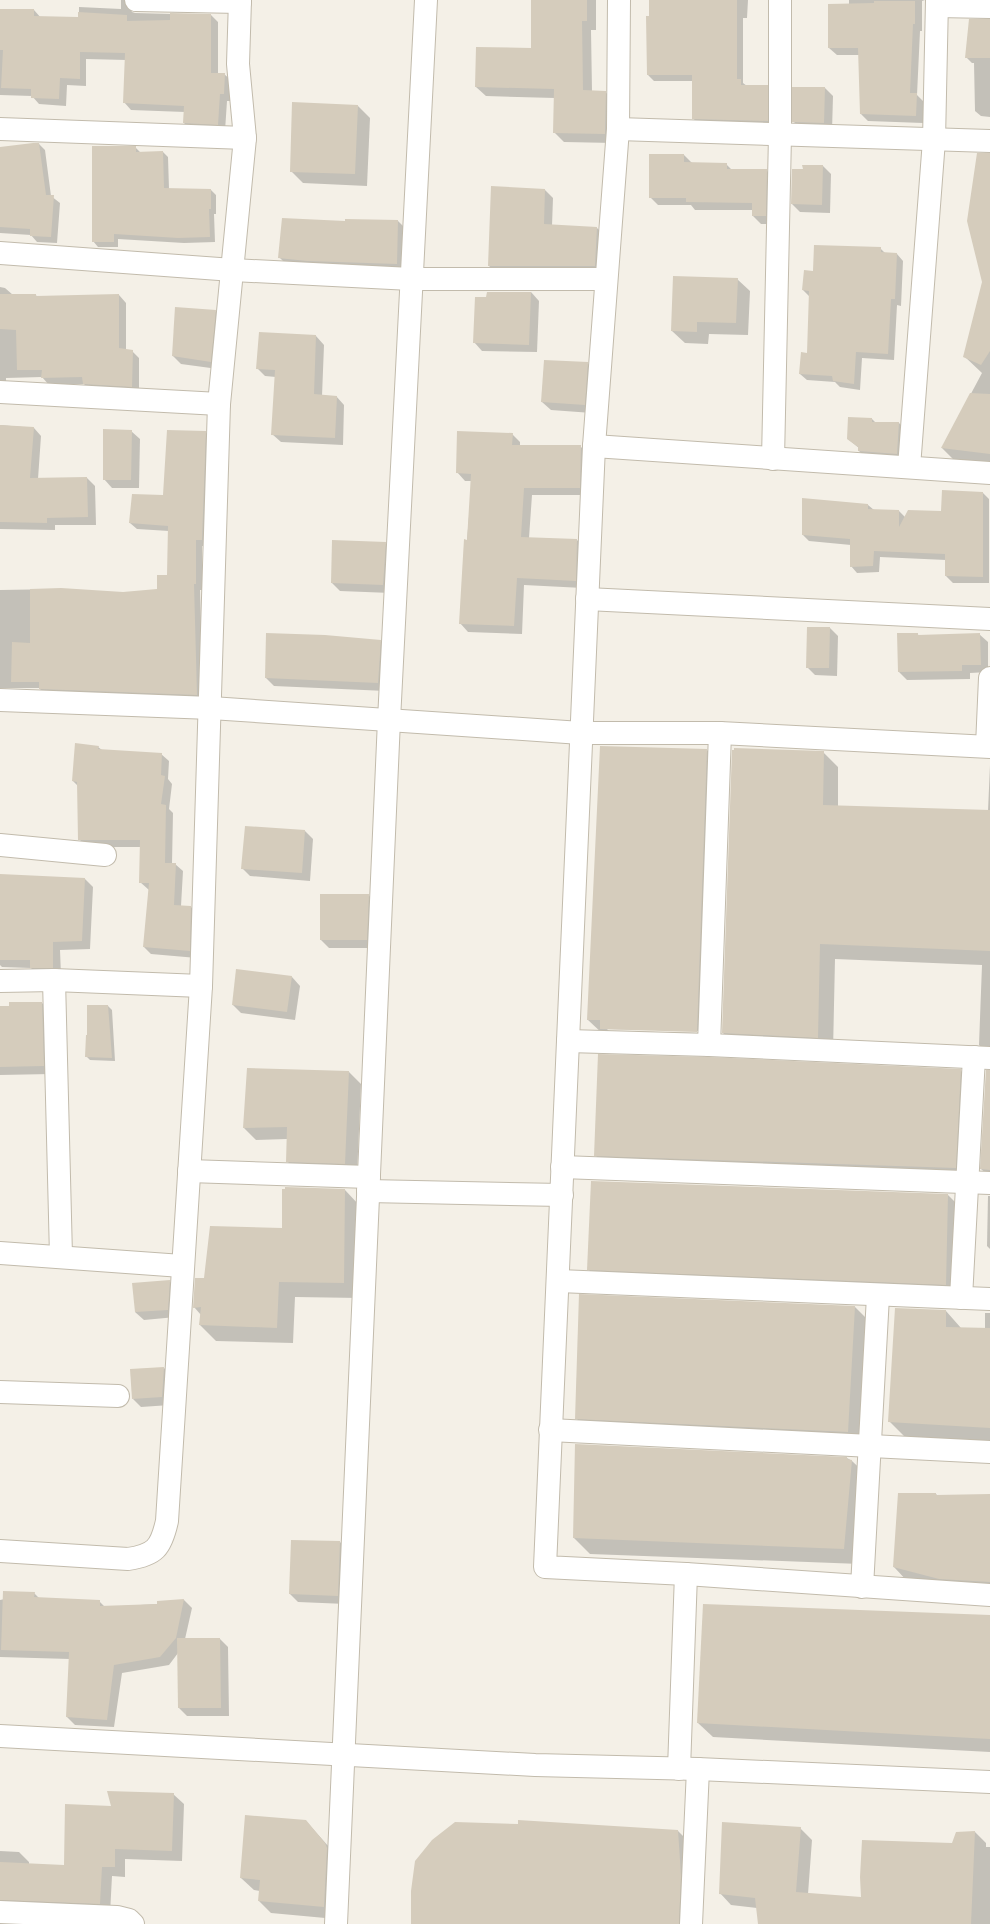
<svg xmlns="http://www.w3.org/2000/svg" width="990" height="1924" font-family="'Fira Sans',sans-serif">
  <rect width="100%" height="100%" fill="#f4f0e7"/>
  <g fill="#0003" fill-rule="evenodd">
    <polygon points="121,0 133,0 130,7 132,12 135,13 211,15 218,22 218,74 224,74 232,81 231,101 227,101 225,131 191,130 184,123 185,112 131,110 124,102 126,60 86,59 86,86 67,85 66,106 39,104 32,96 0,95 0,10 34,10 41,18 79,18 79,7 121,9"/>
    <polygon points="533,0 596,0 596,30 591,30 592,91 605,92 615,101 614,143 564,142 554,132 555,98 486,96 476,87 532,49"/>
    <polygon points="650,0 748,0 747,18 743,18 743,83 747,86 767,86 774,93 774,127 699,125 693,118 693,81 654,81 648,75"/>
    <polygon points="849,0 925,0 922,1 922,31 920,31 917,95 924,102 923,123 868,121 861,114 859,55 837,55 829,48 849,4"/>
    <polygon points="990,20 990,117 981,116 975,111 974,63 972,63 966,57"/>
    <polygon points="825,88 833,96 832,131 802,130 794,122"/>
    <polygon points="358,106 370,118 367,186 303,183 291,171"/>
    <polygon points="39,144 45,150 51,196 60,203 57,243 37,242 31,235 0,233 0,148"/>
    <polygon points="135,147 141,153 163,152 168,157 169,189 211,190 216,195 216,214 214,214 215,242 184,243 118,239 118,247 98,247 93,241"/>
    <polygon points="684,155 692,163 726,164 732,170 766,170 774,178 773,224 761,224 753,216 753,210 695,210 691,205 658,205 650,197"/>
    <polygon points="823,166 831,174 830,213 800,212 792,204 804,170"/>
    <polygon points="990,179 990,463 953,459 942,448 982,373 964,356 990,311"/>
    <polygon points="492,187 545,190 553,198 552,226 597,228 605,236 603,274 497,274 489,266"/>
    <polygon points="398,221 406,229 405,272 287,265 279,257 346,222"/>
    <polygon points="880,248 885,253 897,254 903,261 901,306 897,305 894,360 862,358 860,390 840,387 835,382 807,380 800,374 808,354 810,297 803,290 814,272"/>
    <polygon points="737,279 750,291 748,335 709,334 708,344 685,343 672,331"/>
    <polygon points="0,287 5,288 13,295 36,295 37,297 119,295 126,303 126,350 132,351 139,358 139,393 91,391 84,384 49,385 42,377 6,378 6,381 0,381"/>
    <polygon points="531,292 539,301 537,352 482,351 474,342 487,298"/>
    <polygon points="215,311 223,319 218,369 181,364 173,356"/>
    <polygon points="316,336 324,345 322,396 336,396 344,405 343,445 281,442 272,434 276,377 265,376 257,368"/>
    <polygon points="587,363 595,371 592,413 551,410 542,402"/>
    <polygon points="872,419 876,423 899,423 905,429 903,460 865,457 859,451 859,448 848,439"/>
    <polygon points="0,425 34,428 41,436 38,479 87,478 95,486 96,525 55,525 55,530 0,529"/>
    <polygon points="131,431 140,439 139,488 112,488 104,479"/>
    <polygon points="205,432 212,438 208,546 202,546 202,590 200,590 203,701 46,695 39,688 0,688 0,590 61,589 123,593 158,590 168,576 169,531 137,529 130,523 164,496"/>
    <polygon points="512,434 520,442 520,446 580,446 588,454 587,495 532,495 529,538 577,540 585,548 583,588 524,585 522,634 468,632 460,623 472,481 465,481 457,472"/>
    <polygon points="983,493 989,499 989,583 953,583 946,576 946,560 880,557 879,572 857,573 851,566 851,545 809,541 803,535 868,505 874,510 899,511 905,517 942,512"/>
    <polygon points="385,543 393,551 391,593 340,591 332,583"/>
    <polygon points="830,628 838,636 837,676 815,675 807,667"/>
    <polygon points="898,634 917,634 920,636 979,634 988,642 988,672 970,673 970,679 907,680 899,672"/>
    <polygon points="380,641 388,649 386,691 274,686 266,678"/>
    <polygon points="98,747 102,750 161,754 169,761 168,779 172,784 169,809 173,813 172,864 175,864 183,871 181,906 191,907 198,915 197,958 151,954 144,947 149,890 140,882 141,847 87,847 79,839 78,786 73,781"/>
    <path d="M707,750L722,766L712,1048L604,1035L588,1020ZM607,1029L702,1031V1033L609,1031Z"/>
    <polygon points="823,752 838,767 838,807 988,811 990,765 990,1056 979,1045 982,965 835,959 833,1052 738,1048 723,1033"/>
    <polygon points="305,831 313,839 310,881 250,876 242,868"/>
    <polygon points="0,875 85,879 93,887 90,949 60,950 61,975 39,976 31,968 2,967 0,965"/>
    <polygon points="368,895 377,903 375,948 329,948 321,940"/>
    <polygon points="292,977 300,986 295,1020 241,1013 233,1005"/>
    <polygon points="42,1003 50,1011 51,1074 0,1075 0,1007"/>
    <polygon points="88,1006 108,1006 112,1010 115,1061 90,1060 86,1056 88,1036"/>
    <polygon points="960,1070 976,1086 971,1183 611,1171 595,1155"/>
    <polygon points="990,1071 990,1177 981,1169"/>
    <polygon points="349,1072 361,1084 357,1175 299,1173 287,1161 287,1139 256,1140 244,1128"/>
    <polygon points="345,1190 360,1206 360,1298 295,1297 293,1343 216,1341 200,1325 201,1315 194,1307 205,1279"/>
    <polygon points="948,1195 964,1211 962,1300 604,1285 588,1269"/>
    <polygon points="988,1196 990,1196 990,1249 987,1246"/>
    <polygon points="169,1281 177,1289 176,1317 144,1320 135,1312"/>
    <polygon points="855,1307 871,1323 864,1448 592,1434 576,1418"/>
    <polygon points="946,1311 961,1328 985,1329 985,1313 990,1313 990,1443 905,1437 889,1421"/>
    <polygon points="164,1368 172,1376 170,1405 141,1407 133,1399"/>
    <polygon points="847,1458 852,1461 868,1476 860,1564 590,1554 574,1538"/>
    <polygon points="936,1494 938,1496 990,1496 990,1595 908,1582 894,1567"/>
    <polygon points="340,1542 348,1550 346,1604 298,1602 290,1594"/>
    <polygon points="34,1593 39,1598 99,1601 105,1607 158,1604 184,1600 192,1608 185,1639 220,1639 228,1647 229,1716 187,1716 179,1708 178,1653 169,1665 122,1673 114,1727 75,1725 67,1717 70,1659 0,1657 0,1600"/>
    <polygon points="990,1616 990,1752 713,1737 698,1723"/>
    <polygon points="173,1794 184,1804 182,1861 125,1859 125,1877 112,1876 110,1914 0,1913 0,1851 19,1852 29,1862 29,1864 65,1866 112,1807"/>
    <polygon points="306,1821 337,1856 336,1919 271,1913 259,1901 260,1891 254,1890 241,1878"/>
    <polygon points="800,1828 812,1840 808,1894 862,1898 975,1832 986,1843 986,1847 990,1847 990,1924 759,1924 757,1908 731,1905 720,1893"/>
    <polygon points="678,1831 693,1846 694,1924 412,1924"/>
  </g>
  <g fill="#d5ccbc">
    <polygon points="531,0 587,0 587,21 582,21 583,90 606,91 605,134 553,133 554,89 475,87 476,47 531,48"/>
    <polygon points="649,0 737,0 737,79 741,79 741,85 768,85 768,121 692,119 692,75 647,75 646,16 649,16"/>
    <polygon points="874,1 915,1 915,24 913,24 910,93 917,93 916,116 860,114 858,48 828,48 828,4 874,3"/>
    <polygon points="0,9 34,9 34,16 78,17 78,12 127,15 127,21 170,20 170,13 211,14 211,73 225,73 224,94 220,94 218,125 183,123 184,106 123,103 125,53 80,52 80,79 60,78 59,99 31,98 31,89 1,88 3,50 0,50"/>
    <polygon points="969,19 990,19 990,58 965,58"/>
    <polygon points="792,87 825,87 824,123 792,122"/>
    <polygon points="292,102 358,105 355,174 290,172"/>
    <polygon points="33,143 39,143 46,195 54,195 51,237 30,236 30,229 0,227 0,147"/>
    <polygon points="92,146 136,146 136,152 163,151 164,188 211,189 211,209 209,209 210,237 178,238 114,234 114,242 92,242"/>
    <polygon points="977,153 990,153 990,351 981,365 963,357 982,282 967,221"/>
    <polygon points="649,154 684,154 684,162 727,163 727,169 767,169 766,216 752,216 752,203 686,202 686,198 649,198"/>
    <polygon points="802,165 823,165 822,205 791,204 792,169 803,169"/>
    <polygon points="491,186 545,189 544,224 597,227 595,266 488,266"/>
    <polygon points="282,218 345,221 345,219 398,220 397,264 307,261 278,258"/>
    <polygon points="814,245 881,247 881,252 897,253 895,299 891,299 888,354 856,352 854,384 833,381 832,376 799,374 801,352 807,353 809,291 802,290 804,270 813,271"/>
    <polygon points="673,276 738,278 736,323 697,322 697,332 671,331"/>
    <polygon points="487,292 531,292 529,345 473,343 475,297 486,297"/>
    <polygon points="0,294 36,294 36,296 119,294 119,348 133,350 132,387 83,384 82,377 41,378 42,370 17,370 16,330 0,329"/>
    <polygon points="175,307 216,310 211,362 172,356"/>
    <polygon points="259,332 316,335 314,394 337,396 335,438 271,435 275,370 256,369"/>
    <polygon points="544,360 588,362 585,405 541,402"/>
    <polygon points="970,393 990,394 990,454 941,448"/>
    <polygon points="848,417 872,418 872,422 899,422 897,454 858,451 858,447 847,439"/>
    <polygon points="0,425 34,427 30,478 87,477 88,517 47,518 47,523 0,522"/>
    <polygon points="103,429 132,430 131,480 103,480"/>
    <polygon points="167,430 206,431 202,540 196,540 196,584 194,584 197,695 39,689 39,682 11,682 12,642 30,643 30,589 61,588 123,592 157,589 157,575 167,575 168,526 129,523 132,494 163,495"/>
    <polygon points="457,431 513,433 512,445 581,445 580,488 524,488 521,537 577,539 576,581 517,578 514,626 459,624 464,539 467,540 471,474 456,473"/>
    <polygon points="942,490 983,492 983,577 945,576 945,554 874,551 873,566 850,567 850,539 802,535 802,498 868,504 868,509 899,510 899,527 908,510 941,511"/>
    <polygon points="332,540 386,542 383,585 331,583"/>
    <polygon points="807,627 830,627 829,668 806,668"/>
    <polygon points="266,633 325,635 381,640 378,683 265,678"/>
    <polygon points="897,633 918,633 918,635 980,633 981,665 962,665 962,671 898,672"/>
    <polygon points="75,743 99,746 98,749 162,753 161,775 165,776 161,804 166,805 165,863 176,863 174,905 191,906 190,951 143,947 149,883 139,883 140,840 78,840 77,782 72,781"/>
    <polygon points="600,746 707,749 697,1032 600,1029 600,1020 587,1020"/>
    <polygon points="734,748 824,751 823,805 990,810 990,951 820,944 818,1038 722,1033 732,750 734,750"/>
    <polygon points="245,826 305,830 302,873 241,869"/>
    <polygon points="0,874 85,878 82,941 53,942 53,968 30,968 30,960 0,960"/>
    <polygon points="320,894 369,894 367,940 320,940"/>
    <polygon points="236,969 292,976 287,1012 232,1005"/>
    <polygon points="9,1002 42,1002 44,1066 0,1067 0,1006 9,1006"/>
    <polygon points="87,1005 108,1005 112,1058 85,1057 86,1035 87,1035"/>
    <polygon points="598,1054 709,1057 961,1069 956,1168 594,1156"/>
    <polygon points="247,1068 349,1071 345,1164 286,1162 287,1127 243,1128"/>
    <polygon points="986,1070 990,1070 990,1170 980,1169"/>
    <polygon points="591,1181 948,1194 946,1285 587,1270"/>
    <polygon points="285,1187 345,1189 344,1283 279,1282 277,1328 199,1325 201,1307 193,1308 195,1278 204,1278 210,1226 282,1228 282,1189 285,1189"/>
    <polygon points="170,1280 168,1310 135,1312 132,1283"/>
    <polygon points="579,1294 855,1306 848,1432 575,1419"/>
    <polygon points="895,1308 946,1310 946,1327 990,1328 990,1428 888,1422"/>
    <polygon points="164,1367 162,1397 132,1399 130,1369"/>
    <polygon points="575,1444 847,1457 847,1459 852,1460 844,1549 573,1538"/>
    <polygon points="898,1493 936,1493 936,1495 990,1494 990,1582 939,1579 893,1567"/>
    <polygon points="291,1540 340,1541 338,1596 289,1594"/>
    <polygon points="3,1591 35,1592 34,1597 100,1600 100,1606 157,1604 157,1601 184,1599 176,1638 160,1657 114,1665 107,1720 66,1717 69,1652 1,1650"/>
    <polygon points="703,1604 990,1615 990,1739 697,1723"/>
    <polygon points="177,1638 220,1638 221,1708 178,1708"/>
    <polygon points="107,1791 174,1793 172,1851 115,1849 115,1867 102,1867 100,1904 0,1900 0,1862 64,1865 65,1804 111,1806"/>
    <polygon points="245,1815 306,1820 325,1843 327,1848 324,1907 258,1901 260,1880 240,1878"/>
    <polygon points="518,1820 678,1830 681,1876 679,1924 411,1924 411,1891 415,1861 432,1840 455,1822 518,1824"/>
    <polygon points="722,1822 801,1827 796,1892 861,1897 860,1877 862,1840 952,1843 956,1832 975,1831 971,1924 758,1924 755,1898 719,1894"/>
  </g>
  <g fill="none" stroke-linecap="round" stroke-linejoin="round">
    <defs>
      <g id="minor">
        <polyline points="136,0 240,2"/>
        <polyline points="619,0 618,129 594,446 545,1567 686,1574 990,1595"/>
        <polyline points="937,6 990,7"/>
        <polyline points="0,129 245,138"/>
        <polyline points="618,129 990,141"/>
        <polyline points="0,253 233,270 411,279 606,279"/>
        <polyline points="0,392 219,404"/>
        <polyline points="594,446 990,473"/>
        <polyline points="773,459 780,135 780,0"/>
        <polyline points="909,467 934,140 937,0"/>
        <polyline points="587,599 990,619"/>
        <polyline points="0,700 211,708 581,733 720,733 990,747"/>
        <polyline points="987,746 990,678"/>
        <polyline points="0,845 105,855"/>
        <polyline points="54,980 61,1256"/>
        <polyline points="0,981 54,980 201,986"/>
        <polyline points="568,1041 709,1045 720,733"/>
        <polyline points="709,1045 990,1058"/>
        <polyline points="562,1167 990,1183"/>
        <polyline points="189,1171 369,1177"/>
        <polyline points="368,1191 562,1195"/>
        <polyline points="0,1253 182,1266"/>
        <polyline points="559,1281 990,1299"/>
        <polyline points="961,1298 974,1057"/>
        <polyline points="0,1392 118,1396"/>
        <polyline points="550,1430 990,1452"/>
        <path d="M0,1551L128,1559C155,1555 161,1548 167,1521L201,986L219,404L245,138L238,64L240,0"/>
        <polyline points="862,1587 878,1296"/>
        <polyline points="0,1736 535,1765 698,1769 990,1782"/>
        <polyline points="679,1769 686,1574"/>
        <polyline points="0,1912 117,1917 129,1920 133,1924"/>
        <polyline points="336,1924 389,720 426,0"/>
        <polyline points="691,1924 698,1769"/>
      </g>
    </defs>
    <use href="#minor" stroke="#c2bbac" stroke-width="24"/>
    <use href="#minor" stroke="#fff" stroke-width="22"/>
  </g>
</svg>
